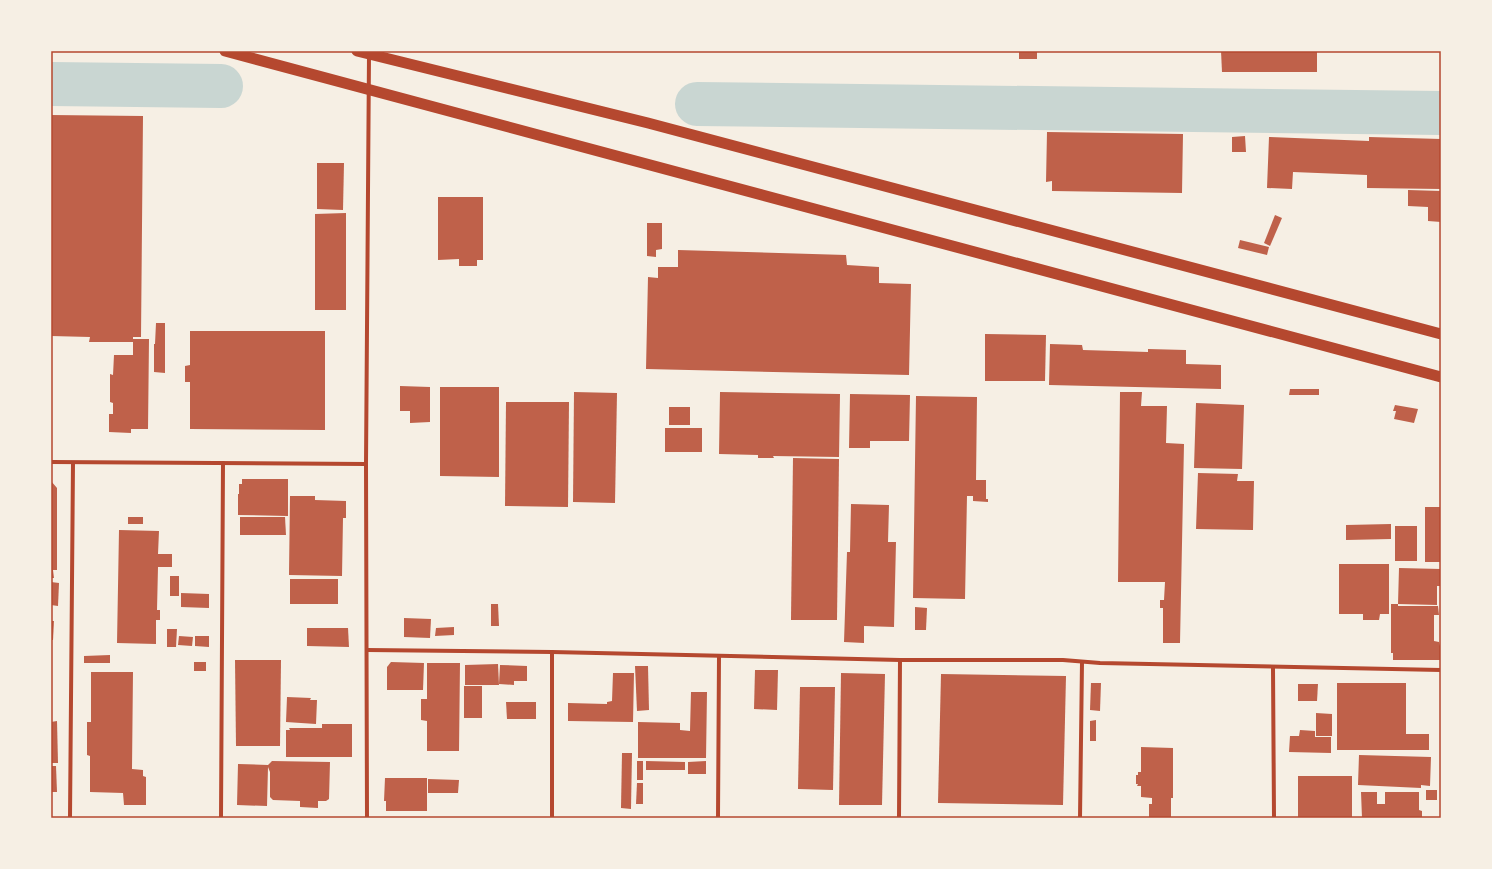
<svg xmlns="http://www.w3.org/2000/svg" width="1492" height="869" font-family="Jost,sans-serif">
  <rect width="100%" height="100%" fill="#f6efe4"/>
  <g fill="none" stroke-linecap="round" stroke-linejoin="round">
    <g stroke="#c9d6d2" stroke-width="44">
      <polyline points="51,84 221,86"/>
      <polyline points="697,104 1441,113"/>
    </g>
  </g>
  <g fill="#bf614a">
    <rect x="1019" y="51" width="18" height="8"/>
    <polygon points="1221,51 1317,51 1317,72 1222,72"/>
    <polygon points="51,115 143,116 141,337 133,337 133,339 149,339 148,429 131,429 131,433 109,432 109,414 113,414 113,403 110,402 110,374 113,375 114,355 133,355 133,342 89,342 90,337 51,336"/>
    <polygon points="1047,132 1183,134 1182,193 1052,191 1052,181 1046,182"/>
    <polygon points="1245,136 1246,152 1232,152 1232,137"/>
    <polygon points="1269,137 1369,141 1369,137 1441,139 1441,189 1367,188 1367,175 1293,172 1292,189 1267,188"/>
    <polygon points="317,163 344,163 343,210 317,209"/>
    <polygon points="1408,190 1441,191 1441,222 1428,221 1428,207 1408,206"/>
    <polygon points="438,197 483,197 483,260 477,260 477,266 459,266 459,259 438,260"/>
    <polygon points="346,213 346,310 315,310 315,214"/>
    <polygon points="1275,215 1282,218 1270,246 1264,243"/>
    <polygon points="647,223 662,223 662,249 656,250 656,257 647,256"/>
    <polygon points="1240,240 1269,247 1267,255 1238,248"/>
    <polygon points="678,250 846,255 847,265 879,267 879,283 911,284 909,375 646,369 648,277 658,278 658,267 678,267"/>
    <polygon points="156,323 165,323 165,373 154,372 154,344 162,344 155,344"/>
    <polygon points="190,331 325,331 325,430 190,429 190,382 185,382 185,366 190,365"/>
    <polygon points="985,334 1046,335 1045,381 985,381"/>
    <polygon points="1050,344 1082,345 1083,350 1148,352 1148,349 1186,350 1186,364 1221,365 1221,389 1049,385"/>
    <polygon points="400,386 430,387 430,422 410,423 410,411 400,411"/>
    <polygon points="440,387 499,387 499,477 440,476"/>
    <polygon points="1290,389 1319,389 1319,395 1289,395"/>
    <polygon points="574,392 617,393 615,503 573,502"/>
    <polygon points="720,392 840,394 839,457 773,456 774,458 758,458 758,455 719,454"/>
    <polygon points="1120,392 1142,392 1141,406 1167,406 1166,443 1184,444 1180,643 1163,643 1163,608 1160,608 1160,600 1164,600 1165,582 1118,582"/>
    <polygon points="850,394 910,395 909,441 870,441 870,448 849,448"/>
    <polygon points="916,396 977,397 976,480 986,480 986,499 988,499 988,502 973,501 973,496 967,496 965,599 913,598"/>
    <polygon points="506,402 569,402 568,507 505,506"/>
    <polygon points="1196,403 1244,405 1242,469 1194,468"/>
    <polygon points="1395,405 1418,409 1414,423 1394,419 1396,411 1393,411"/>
    <rect x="669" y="407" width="21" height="18"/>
    <rect x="665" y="428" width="37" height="24"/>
    <polygon points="793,458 839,459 837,620 791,620"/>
    <polygon points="1198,473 1238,474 1237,481 1254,481 1253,530 1196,529"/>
    <polygon points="242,479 288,479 288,516 238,515 238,494 239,494 239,484 242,484"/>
    <polygon points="51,481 57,488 57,570 53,570 54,578 51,578"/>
    <polygon points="290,496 315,496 315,500 346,501 346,518 343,518 342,576 289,575"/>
    <polygon points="851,504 889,505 888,542 896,542 894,627 864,626 864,643 844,642 847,552 850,552"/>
    <rect x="1425" y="507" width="16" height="55"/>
    <rect x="128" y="517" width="15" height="7"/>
    <polygon points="240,517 285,517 286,535 240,535"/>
    <polygon points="1391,524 1391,539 1346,540 1346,525"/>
    <rect x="1395" y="526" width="22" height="35"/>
    <polygon points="119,530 159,531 158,554 172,554 172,567 158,567 157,610 160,610 160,620 156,620 156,644 117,643"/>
    <polygon points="1339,564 1389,564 1389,614 1380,614 1379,620 1363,620 1363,614 1339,614"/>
    <polygon points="1399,568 1441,569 1441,586 1437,586 1437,605 1398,604"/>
    <rect x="170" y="576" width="9" height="20"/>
    <rect x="290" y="579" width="48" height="25"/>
    <polygon points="51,582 59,583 58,606 51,605"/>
    <polygon points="181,593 209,594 209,608 181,607"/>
    <polygon points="491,604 498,604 499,626 491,626"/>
    <polygon points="1391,604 1398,604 1398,606 1438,606 1439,615 1434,615 1434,641 1439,642 1440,646 1441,646 1441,660 1393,660 1393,653 1391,653"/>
    <polygon points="915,607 927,608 926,630 915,630"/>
    <polygon points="404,618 431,619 430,638 404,637"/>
    <polygon points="51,621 54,621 53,640 51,640"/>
    <polygon points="454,627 454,635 435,636 436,628"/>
    <polygon points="307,628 348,628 349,647 307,646"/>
    <polygon points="167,629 177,629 176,647 167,647"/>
    <polygon points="179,636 193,637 192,646 178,645"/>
    <polygon points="195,636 209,636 209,647 195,646"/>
    <polygon points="110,655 110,663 84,663 84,656"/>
    <polygon points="235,660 281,660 280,746 236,746"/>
    <rect x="194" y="662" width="12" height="9"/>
    <polygon points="391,662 424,663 423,690 387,690 387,667"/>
    <polygon points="427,663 460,663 459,751 427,751 427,721 421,720 421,699 427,699"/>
    <polygon points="498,664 499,685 465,685 465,665"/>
    <polygon points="500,665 527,666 527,681 514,681 514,685 499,684"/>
    <polygon points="635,666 648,666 649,710 637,711"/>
    <polygon points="755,670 778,670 777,710 754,709"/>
    <polygon points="91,672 133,672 132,769 143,770 143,776 146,777 146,805 124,805 123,793 90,792 90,756 87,755 87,722 91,722"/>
    <polygon points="613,673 634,673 633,722 568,721 568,703 607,704 607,702 612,701"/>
    <polygon points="841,673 885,674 882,805 839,805"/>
    <polygon points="941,674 1066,676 1063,805 938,803"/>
    <polygon points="1091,683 1101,683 1100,711 1090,710"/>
    <polygon points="1337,683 1406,683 1406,734 1429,734 1429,750 1337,750"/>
    <polygon points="1298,684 1318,684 1317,701 1298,701"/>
    <rect x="464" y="686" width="18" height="32"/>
    <polygon points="800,687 835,687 833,790 798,789"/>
    <polygon points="691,692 707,692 706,758 638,758 638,722 680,723 680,730 690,731"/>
    <polygon points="287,697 311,698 310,700 317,700 316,724 286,722"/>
    <polygon points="506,702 536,702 536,719 507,719"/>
    <polygon points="1316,713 1332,714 1332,736 1316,736"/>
    <polygon points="1096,720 1096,741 1090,741 1090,721"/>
    <polygon points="57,721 58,763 51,763 51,722"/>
    <polygon points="322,724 352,724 352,757 286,757 286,730 290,730 289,728 322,728"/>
    <polygon points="1300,730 1315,731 1315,737 1331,737 1331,753 1289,752 1290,736 1299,736"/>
    <polygon points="1141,747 1173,748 1173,798 1171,798 1171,818 1149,818 1149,804 1152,804 1152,798 1141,797 1141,786 1137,786 1138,784 1136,784 1136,775 1138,775 1138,772 1141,772"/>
    <polygon points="622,753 632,753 631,809 621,808"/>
    <polygon points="1359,755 1431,757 1430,786 1421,785 1421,788 1358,785"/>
    <polygon points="272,761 330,762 329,799 326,801 318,801 318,808 300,807 300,801 273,800 270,797 270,772 268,767 267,806 237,805 238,764 268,765"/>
    <rect x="637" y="761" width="6" height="19"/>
    <polygon points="646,761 685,762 685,770 646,770"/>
    <polygon points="706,761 706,774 688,774 688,762"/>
    <polygon points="51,766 56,766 57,792 51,792"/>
    <rect x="1298" y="776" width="54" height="42"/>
    <polygon points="385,778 427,778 427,811 386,811 386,801 384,801"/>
    <polygon points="428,779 459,780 458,793 428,793"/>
    <polygon points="637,783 643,783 643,804 636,804"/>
    <rect x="1426" y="790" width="11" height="10"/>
    <polygon points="1361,792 1377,792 1377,804 1385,804 1385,792 1419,792 1419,810 1422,811 1422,818 1362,818"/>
  </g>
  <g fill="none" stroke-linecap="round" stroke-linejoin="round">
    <g stroke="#b5482f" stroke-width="4">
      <polyline points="51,462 366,464"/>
      <polyline points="367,650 552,652 900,660 1063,660 1100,663 1441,670"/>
      <polyline points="1273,668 1274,818"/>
      <polyline points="70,818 73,463"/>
      <polyline points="221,818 223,463"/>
      <polyline points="367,818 366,464 369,55"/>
      <polyline points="552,818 552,652"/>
      <polyline points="718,818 719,656"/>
      <polyline points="899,818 900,660"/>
      <polyline points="1080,818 1082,662"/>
    </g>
    <g stroke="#b5482f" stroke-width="11">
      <polyline points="225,51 1441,377"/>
      <polyline points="357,51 648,123 1441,334"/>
    </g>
  </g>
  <rect width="1492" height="869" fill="none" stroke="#f6efe4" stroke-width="104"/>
  <rect x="52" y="52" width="1388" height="765" fill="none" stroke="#b5482f" stroke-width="1.5"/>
</svg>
